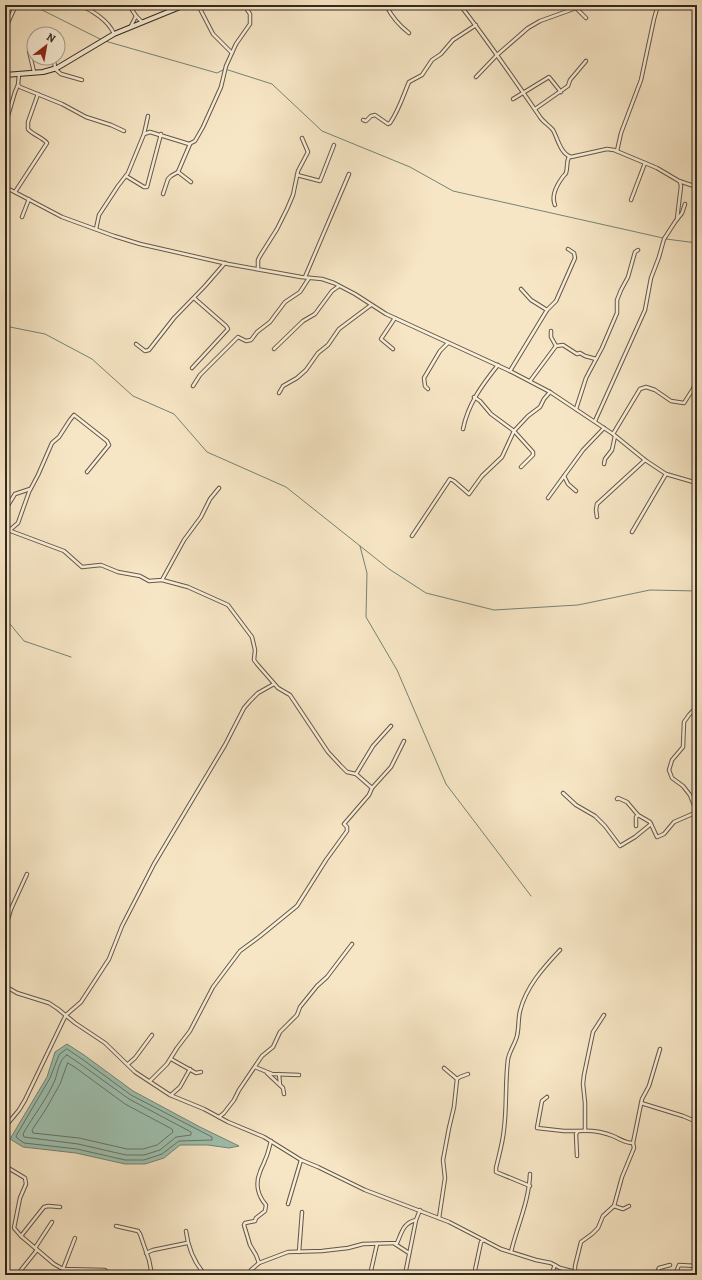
<svg xmlns="http://www.w3.org/2000/svg" width="702" height="1280" font-family="Alegreya,serif">
  <rect width="100%" height="100%" fill="#f7e6c5"/>
  <filter id="stains"><feTurbulence type="fractalNoise" baseFrequency=".005" numOctaves="4"/><feColorMatrix values="0 0 0 0 .2 0 0 0 0 .09 0 0 0 0 .02 0 0 0 .5 -.17"/></filter>
  <radialGradient id="worn" r=".72"><stop offset=".6" stop-color="#630" stop-opacity="0"/><stop offset="1" stop-color="#630" stop-opacity=".3"/></radialGradient>
  <polygon fill="#9ec0af" stroke="#738476" points="67,1044 84,1055 133,1091 200,1127 239,1146 229,1148 208,1145 180,1145 164,1158 145,1164 125,1164 76,1153 23,1147 10,1139 47,1077 55,1052"/>
  <g fill="none" stroke-linecap="round" stroke-linejoin="round">
    <g stroke="#687468" stroke-width="1">
      <polygon points="67,1049 82,1059 131,1095 212,1137 212,1140 179,1141 162,1154 144,1160 125,1160 77,1149 24,1143 17,1138 16,1136 50,1078 59,1055"/>
      <path d="M67,1055L79,1063L129,1099L191,1132V1135L176,1137L160,1150L144,1155H126L78,1144L24,1137L23,1134C33,1116 47,1099 55,1080C58,1072 59,1059 67,1055Z"/>
      <polygon points="68,1063 76,1068 125,1104 172,1129 173,1132 157,1145 143,1149 127,1149 79,1138 33,1133 32,1130 46,1109 60,1084"/>
    </g>
    <g stroke="#738476" stroke-width="1">
      <polyline points="32,5 102,40"/>
      <polyline points="105,41 217,73 225,69 272,84 322,131 410,167 453,191 663,238"/>
      <polyline points="666,239 697,243"/>
      <polyline points="5,326 45,334 92,359 133,396 174,414 207,452 286,487 389,569 426,593 494,610 578,605 650,590 697,591"/>
      <polyline points="360,546 367,573 366,617 397,670 446,784 531,896"/>
      <polyline points="5,618 24,641 71,657"/>
    </g>
    <defs>
      <g id="minor">
        <path d="M79,5C92,10 109,21 114,34"/>
        <polyline points="129,5 136,16 142,22"/>
        <polyline points="198,5 213,34 232,53"/>
        <path d="M388,5L387,7C392,17 400,26 409,33"/>
        <path d="M460,5C488,41 514,79 540,117C543,122 549,125 553,130C558,139 560,153 571,157L607,149L614,150L657,168L679,181L697,187"/>
        <polyline points="131,26 136,16"/>
        <polyline points="5,29 16,5"/>
        <polyline points="56,34 56,33"/>
        <polyline points="29,51 34,72"/>
        <polyline points="54,58 55,69 61,74 82,80"/>
        <polyline points="19,74 18,85 20,87 62,104 86,117 111,125 124,131"/>
        <polyline points="476,77 497,55 528,28 540,21 576,8 586,18"/>
        <polyline points="513,99 549,77 561,92"/>
        <polyline points="535,109 568,86 570,80 586,61"/>
        <polyline points="7,119 15,92 18,85"/>
        <path d="M363,120L366,121L371,116L375,115L388,124L390,123C399,110 403,96 409,82L422,75L432,60L441,54L453,40L476,25"/>
        <polyline points="144,134 150,132 189,144 195,141 203,127 221,87 226,66 236,44 250,24 250,14 244,5"/>
        <polyline points="617,151 621,133 641,80 654,19 658,5"/>
        <polyline points="178,172 191,182"/>
        <polyline points="297,175 320,181 334,145"/>
        <polyline points="126,176 144,187 147,187 161,134"/>
        <polyline points="5,187 62,217 114,236 140,244 228,264 301,277 322,279 334,283 355,294 386,314 510,371 550,392 613,434 645,460 666,474 697,483"/>
        <path d="M15,192L47,143C42,137 33,135 28,129V122L38,94"/>
        <polyline points="163,194 168,179 171,176 178,172 190,144"/>
        <polyline points="631,200 645,163"/>
        <path d="M555,205C551,196 557,185 562,178C563,176 565,175 566,173C568,167 566,162 569,157"/>
        <polyline points="5,214 6,211"/>
        <polyline points="22,217 29,199"/>
        <polyline points="677,219 681,186 680,182"/>
        <polyline points="96,229 99,215 118,186 128,173 144,134 148,116"/>
        <polyline points="258,268 258,260 260,256 277,229 287,209 293,195 298,171 308,152 302,138"/>
        <polyline points="305,277 349,174"/>
        <polyline points="521,289 531,300 547,310"/>
        <polyline points="551,331 551,337 556,346 563,345 577,354 580,353 585,356 596,359"/>
        <polyline points="136,344 145,351 149,350 174,318 205,286 225,263"/>
        <polyline points="274,349 303,321 315,314 332,291 339,286"/>
        <polyline points="393,349 381,339 395,318"/>
        <polyline points="192,368 228,329 226,326 194,298"/>
        <polyline points="510,371 547,310 556,301 575,258 574,253 568,249"/>
        <polyline points="530,381 556,346"/>
        <polyline points="193,386 200,375 238,337 246,341 251,340 257,332 270,322 285,302 300,292 309,278"/>
        <polyline points="428,389 425,386 424,378 440,351 448,343"/>
        <polyline points="279,393 283,386 297,378 306,370 318,353 328,345 339,329 371,305"/>
        <polyline points="474,397 480,401 491,414 514,431 533,452 533,455 521,467"/>
        <polyline points="576,409 586,378 602,348 617,313 617,300 621,290 628,277 635,252 638,250"/>
        <polyline points="595,421 645,310 651,278 659,257 664,239 675,222 682,213 685,204"/>
        <path d="M463,429C468,404 482,385 498,365"/>
        <polyline points="613,434 640,389 646,387 655,390 671,401 684,403 693,389 697,379"/>
        <polyline points="604,464 605,459 612,450 615,436"/>
        <polyline points="564,476 568,484 576,491"/>
        <polyline points="548,498 583,450 604,428"/>
        <polyline points="5,510 15,494 30,489"/>
        <polyline points="597,517 596,510 597,504 645,460"/>
        <polyline points="5,529 11,529 18,523 29,492 38,475 52,443 59,437 70,420 74,415 107,441 109,445 87,472"/>
        <polyline points="8,530 64,551 82,567 101,565 118,572 140,576 149,581 162,580 184,540 201,517 210,499 219,488"/>
        <polyline points="632,532 666,474"/>
        <polyline points="412,536 450,479 454,481 469,494 482,476 502,457 514,431 528,416 540,407 544,399 550,392"/>
        <polyline points="162,580 188,587 228,605 252,637 255,650 254,660 257,664 278,688 290,695 328,752 341,766 347,772 356,774 372,788"/>
        <polyline points="697,706 689,715 684,722 683,747 672,760 669,770 672,778 683,786 690,795 697,813"/>
        <polyline points="356,774 373,746 391,726"/>
        <polyline points="563,793 576,805 595,816 605,826 620,846 635,837 651,824"/>
        <polyline points="617,799 618,798 627,802 638,815 650,822 657,837 664,834 674,822 697,812"/>
        <polyline points="636,826 636,817 638,815"/>
        <polyline points="5,929 11,909 27,874"/>
        <polyline points="5,986 17,993 49,1003 58,1009 75,1023 105,1043 135,1072 170,1095 204,1109 228,1122 264,1137 301,1160 318,1167 365,1190 449,1222 501,1249 536,1260 551,1263 560,1268 588,1275"/>
        <polyline points="171,1059 196,1073 201,1072"/>
        <polyline points="128,1064 135,1058 152,1035"/>
        <polyline points="255,1067 272,1074 299,1075"/>
        <polyline points="267,1073 283,1088 284,1094"/>
        <polyline points="279,1074 280,1085"/>
        <polyline points="457,1079 460,1077 468,1074"/>
        <polyline points="150,1081 167,1064 177,1048 190,1031 213,987 240,951 259,937 297,906 326,860 347,831 347,827 344,824 369,795 372,788 391,767 404,741"/>
        <polyline points="171,1095 180,1087 190,1069"/>
        <polyline points="547,1097 542,1101 537,1128 564,1131 578,1131"/>
        <polyline points="641,1103 683,1116 697,1122"/>
        <polyline points="219,1117 224,1113 234,1100 239,1090 262,1056 273,1047 280,1032 297,1015 300,1007 317,986 327,977 352,944"/>
        <polyline points="5,1127 19,1110 25,1100 62,1023 66,1015 81,1002 109,959 122,926 154,864 225,745 244,708 250,701 258,693 274,684"/>
        <polyline points="585,1131 585,1103 583,1084 584,1075 593,1032 604,1015"/>
        <path d="M577,1156L576,1134L578,1131C590,1130 601,1131 613,1136C620,1139 625,1143 633,1143"/>
        <polyline points="5,1166 25,1178 26,1184 20,1198 14,1228 21,1236"/>
        <path d="M530,1186L496,1172V1168C499,1155 503,1142 504,1129C507,1106 505,1082 508,1059C510,1050 515,1044 517,1036C519,1028 518,1019 520,1011C526,987 543,968 560,950"/>
        <polyline points="288,1204 301,1160"/>
        <polyline points="614,1206 623,1209 629,1206"/>
        <polyline points="60,1207 48,1206 44,1207 21,1236 54,1264 63,1269 105,1270 109,1275"/>
        <polyline points="439,1218 445,1178 443,1160 449,1128 454,1107 457,1079 444,1068"/>
        <polyline points="116,1226 138,1231 140,1234 149,1260 152,1275"/>
        <path d="M186,1231C188,1248 194,1262 205,1275"/>
        <polyline points="395,1244 409,1253"/>
        <polyline points="35,1248 52,1222"/>
        <polyline points="299,1252 302,1212"/>
        <path d="M511,1252C517,1226 529,1202 530,1174"/>
        <polyline points="146,1253 153,1250 187,1243"/>
        <path d="M259,1263L256,1255L250,1245L244,1225L245,1223L255,1221L256,1218L265,1211L266,1205C258,1196 255,1184 260,1172C261,1168 264,1164 265,1160C268,1154 269,1148 271,1141"/>
        <polyline points="63,1269 75,1238"/>
        <polyline points="575,1272 575,1266 581,1242 592,1234 598,1228 603,1216 614,1206 622,1177 634,1148 633,1143 642,1099 649,1086 660,1049"/>
        <polyline points="5,1273 8,1275"/>
        <polyline points="17,1275 37,1250"/>
        <path d="M249,1275L251,1270L259,1263L288,1252L322,1251L348,1248L363,1244L397,1243C402,1232 403,1223 416,1220L420,1210"/>
        <polyline points="370,1275 377,1244"/>
        <polyline points="405,1275 416,1220"/>
        <polyline points="474,1275 481,1242 484,1240"/>
        <polyline points="551,1275 555,1265"/>
        <polyline points="656,1275 659,1268 670,1265"/>
        <polyline points="675,1275 679,1265 697,1266"/>
      </g>
      <polyline id="secondary" points="5,75 43,72 57,68 114,34 185,5"/>
    </defs>
    <use href="#minor" stroke="#645849" stroke-width="4.5"/>
    <use href="#secondary" stroke="#332920" stroke-width="6"/>
    <use href="#minor" stroke="#faefd9" stroke-width="2.5"/>
    <use href="#secondary" stroke="#faefd9" stroke-width="4"/>
  </g>
  <rect width="702" height="1280" fill="none" stroke="#f7e6c5" stroke-width="20"/>
  <rect x="6" y="6" width="690" height="1268" fill="none" stroke="#332920" stroke-width="2"/>
  <rect x="10" y="10" width="682" height="1260" fill="none" stroke="#332920"/>
  <g transform="translate(46 46) rotate(31)"><circle r="19" fill="#faefd9" stroke="#aaa08f"/>
  <path d="M0-3L7 15L0 10L-7 15Z" fill="#8f2418"/>
  <text y="-6" font-size="11" font-weight="bold" text-anchor="middle" fill="#332920">N</text>
  </g>
  <rect width="100%" height="100%" filter="url(#stains)"/>
  <rect width="100%" height="100%" fill="url(#worn)"/>
</svg>
